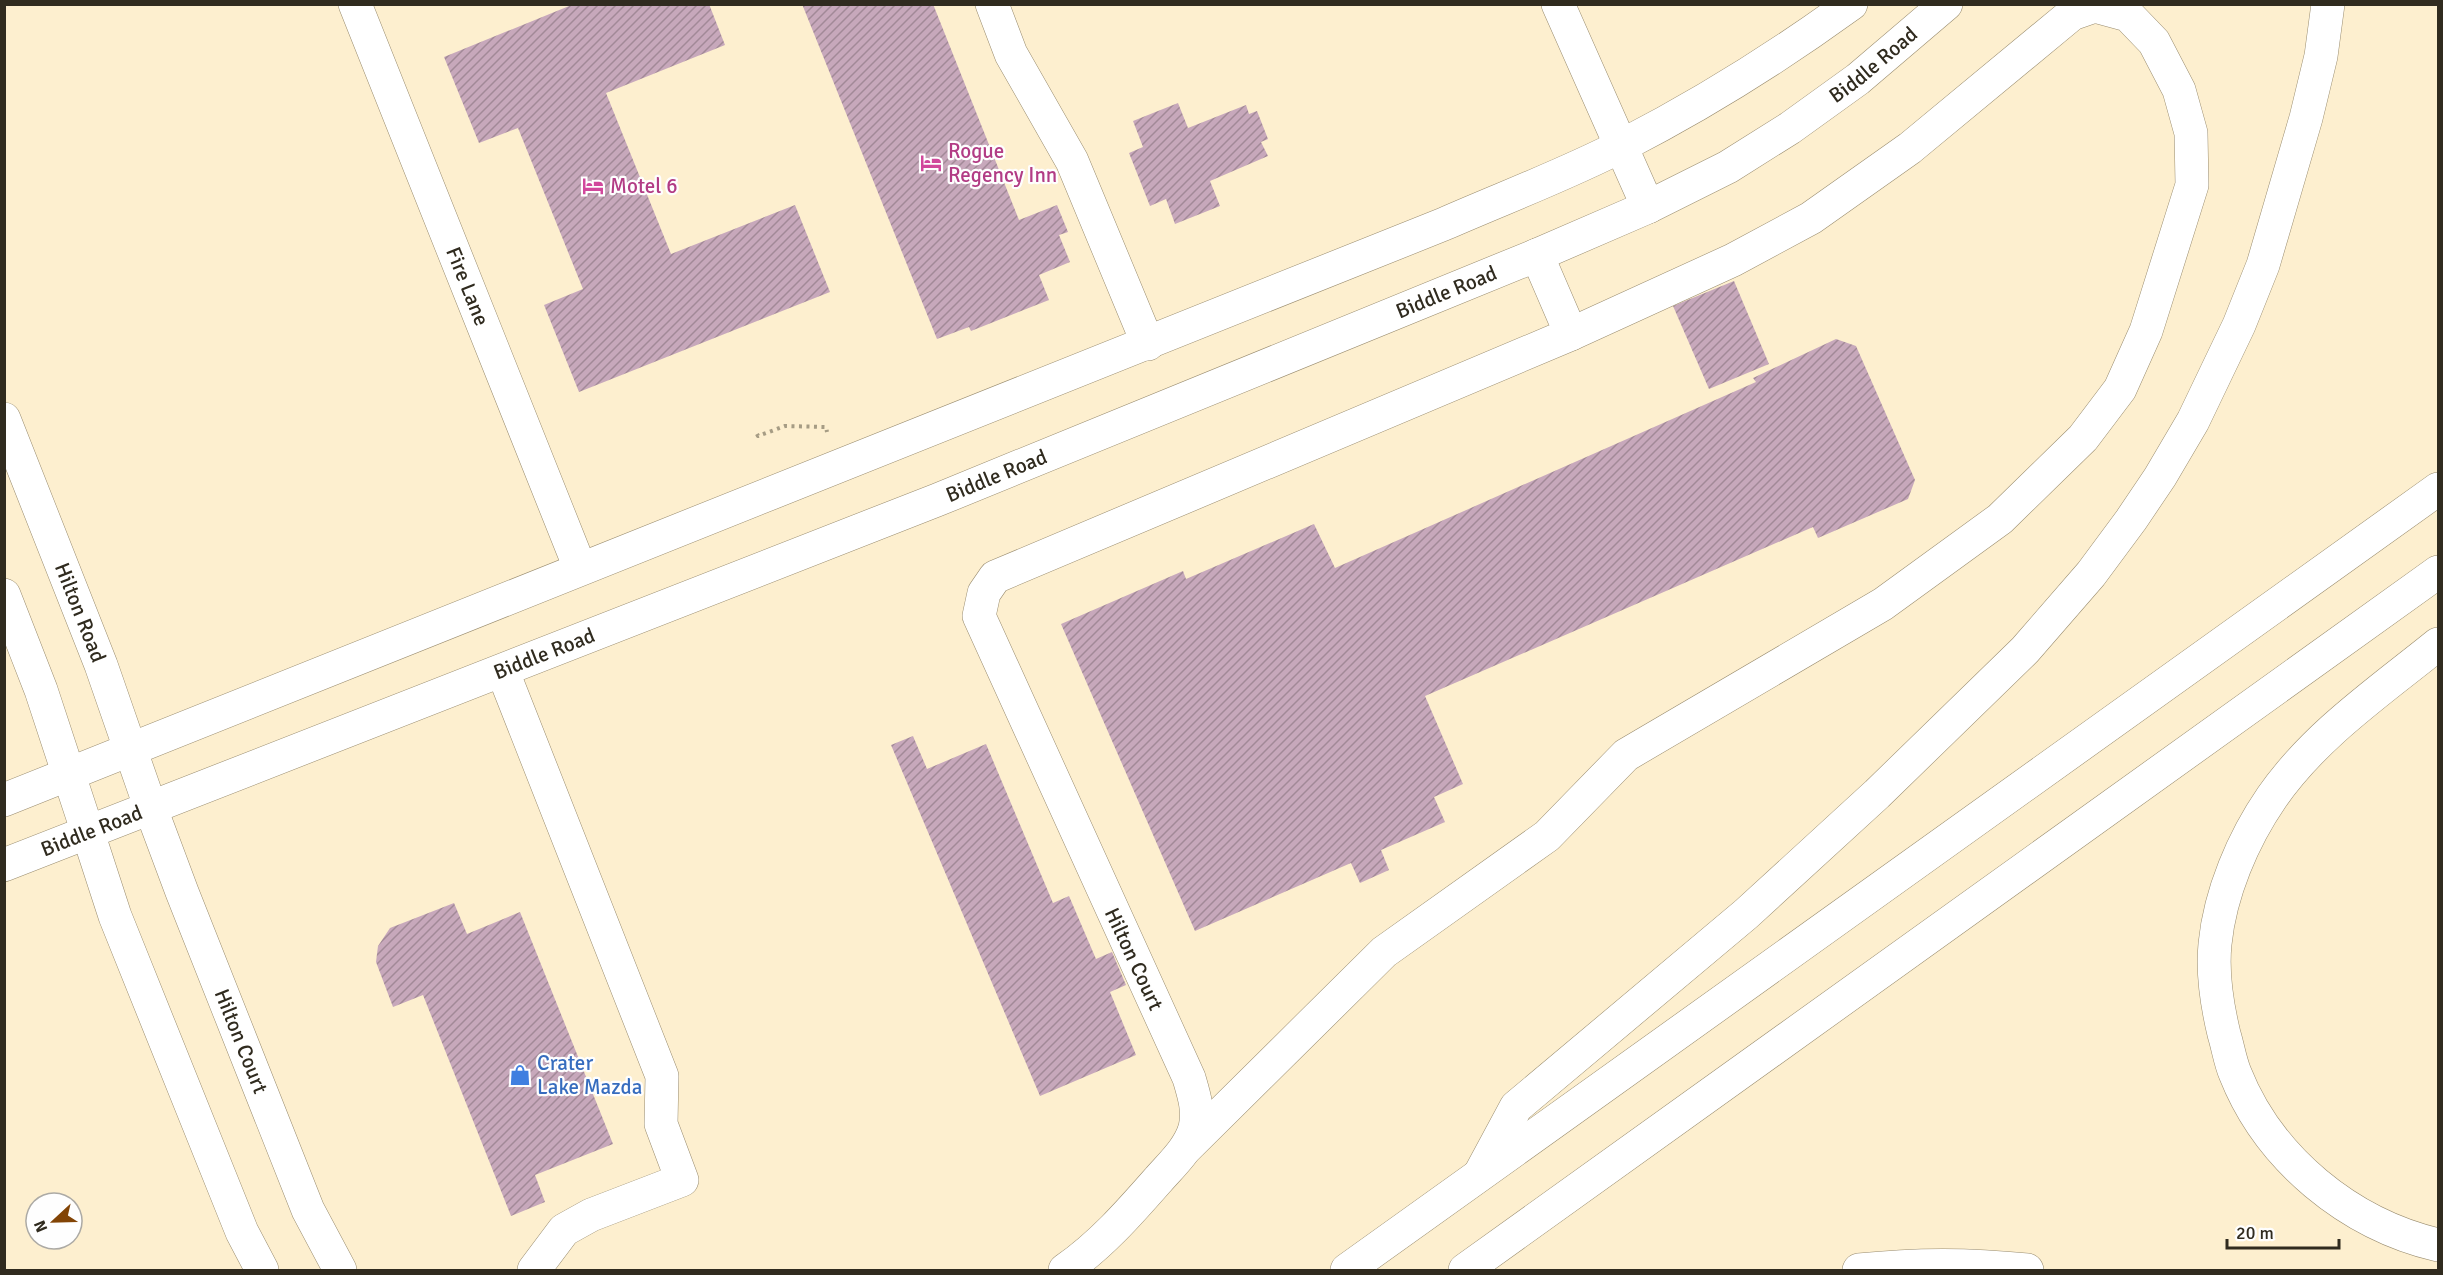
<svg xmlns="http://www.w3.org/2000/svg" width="2443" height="1275" font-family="Signika,sans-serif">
  <defs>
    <pattern id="building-hatch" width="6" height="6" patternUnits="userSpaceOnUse" patternTransform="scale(1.5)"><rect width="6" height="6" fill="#c7a8bb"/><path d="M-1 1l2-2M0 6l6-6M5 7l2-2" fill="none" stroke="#a28997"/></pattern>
  </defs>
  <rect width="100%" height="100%" fill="#fdefcf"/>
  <g fill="url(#building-hatch)">
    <polygon points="574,4 709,4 725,45 606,93 671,254 795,205 830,292 579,392 544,305 583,289 518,128 479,143 444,57"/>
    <polygon points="802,4 933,4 1019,220 1057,205 1068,232 1059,235 1070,262 1039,275 1049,300 971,331 969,327 937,339"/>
    <polygon points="1178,103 1188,128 1246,105 1249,114 1257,111 1268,139 1261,142 1268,156 1210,181 1220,206 1175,224 1166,199 1150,206 1129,153 1143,147 1133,121"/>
    <polygon points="1734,281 1769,364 1709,389 1673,306"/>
    <polygon points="1836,339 1856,346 1915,480 1908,499 1818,538 1813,527 1425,696 1463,784 1434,797 1445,822 1381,850 1389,870 1360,883 1351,863 1195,931 1061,624 1183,571 1186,579 1314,524 1335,568 1756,382 1753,378"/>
    <polygon points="913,736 927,769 986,744 1053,903 1069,896 1096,959 1112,952 1126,985 1110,992 1136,1055 1040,1096 891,745"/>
    <polygon points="454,903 467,934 520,912 613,1144 535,1175 545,1202 511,1216 423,995 393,1007 376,962 378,946 390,928"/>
  </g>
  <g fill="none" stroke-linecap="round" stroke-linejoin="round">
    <defs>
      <g id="minor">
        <path id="s1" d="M355,4L580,568"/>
        <polyline points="992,4 1011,54 1072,161 1148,344"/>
        <polyline points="1558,4 1648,207"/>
        <polyline points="503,672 662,1076 661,1124 682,1180 591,1215 564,1230 534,1270"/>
        <path id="s2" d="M151,809L182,892L308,1210L340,1270"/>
        <polyline points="88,833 115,916 242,1232 262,1270"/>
        <polyline points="1187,1147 1384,952 1547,836 1626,755 1883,604 2000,519 2083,438 2120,389 2146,331 2192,185 2191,133 2179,90 2154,42 2128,15 2095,6 2072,14 1910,148 1811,218 1733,260 1571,334"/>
        <path d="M1065,1270C1101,1245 1129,1213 1158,1180C1172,1164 1189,1149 1195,1128C1199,1110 1194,1095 1189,1078L979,616L984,593L995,577L1571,334L1537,255"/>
      </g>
      <g id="major">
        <path id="s3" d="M4,419L101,665L151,809"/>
        <polyline points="4,595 41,690 88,833"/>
        <path d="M4,800L1444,224C1503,198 1565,175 1623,145C1703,104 1778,57 1851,4"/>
        <path id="s4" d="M4,865L937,500L1537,255L1648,207L1728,167L1790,128L1858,79L1946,4"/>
      </g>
      <g id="highway">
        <path d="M2438,644C2380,691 2315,735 2272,797C2243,839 2220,893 2215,944C2212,974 2217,1005 2224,1034C2228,1047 2230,1061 2235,1073C2269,1159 2349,1224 2438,1245"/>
        <polyline points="1481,1172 1516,1107 1746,914 1877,794 2025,650 2091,574 2131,520 2160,477 2193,421 2239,325 2263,265 2306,118 2321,56 2328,4"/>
        <polyline points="1347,1270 2438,489"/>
        <polyline points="1465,1270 2438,572"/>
        <path d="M1859,1270C1913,1264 1972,1264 2027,1270"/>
      </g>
    </defs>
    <use href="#minor" stroke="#998c6f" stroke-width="34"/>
    <use href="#major" stroke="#998c6f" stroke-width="34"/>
    <use href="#highway" stroke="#998c6f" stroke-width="34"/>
    <polyline stroke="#a69c84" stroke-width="4" stroke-dasharray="3 4.5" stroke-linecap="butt" points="757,434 758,436 785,426 826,427 827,432"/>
    <use href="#minor" stroke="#fff" stroke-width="33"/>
    <use href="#major" stroke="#fff" stroke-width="33"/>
    <use href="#highway" stroke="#fff" stroke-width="33"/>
  </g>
  <defs>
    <symbol id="hotel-bare" viewBox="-9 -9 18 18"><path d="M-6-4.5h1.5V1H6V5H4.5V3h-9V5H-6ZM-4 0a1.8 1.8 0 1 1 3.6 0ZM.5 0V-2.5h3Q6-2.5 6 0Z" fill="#d1479c" stroke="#fefefe" stroke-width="2.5" paint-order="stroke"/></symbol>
    <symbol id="shop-bare" viewBox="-9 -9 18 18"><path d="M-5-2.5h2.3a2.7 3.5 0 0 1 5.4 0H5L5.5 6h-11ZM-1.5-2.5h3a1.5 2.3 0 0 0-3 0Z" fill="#3f7fe0" stroke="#fefefe" stroke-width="2.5" paint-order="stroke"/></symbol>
  </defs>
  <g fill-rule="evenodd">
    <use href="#hotel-bare" x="916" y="148" width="30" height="30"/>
    <use href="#hotel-bare" x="578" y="171" width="30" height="30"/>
    <use href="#shop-bare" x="505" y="1060" width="30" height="30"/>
  </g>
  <g text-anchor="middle" stroke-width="4.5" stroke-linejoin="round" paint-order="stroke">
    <g font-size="21" fill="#302b1f" stroke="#fefefe">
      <text dy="7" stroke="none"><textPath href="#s4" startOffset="2038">Biddle Road</textPath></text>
      <text dy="7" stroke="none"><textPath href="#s1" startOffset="304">Fire Lane</textPath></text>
      <text dy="7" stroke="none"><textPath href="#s4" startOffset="1552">Biddle Road</textPath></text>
      <text dy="7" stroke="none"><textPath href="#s4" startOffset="1066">Biddle Road</textPath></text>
      <text dy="7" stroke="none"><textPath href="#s3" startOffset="208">Hilton Road</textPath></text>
      <text dy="7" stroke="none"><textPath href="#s4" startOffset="580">Biddle Road</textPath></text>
      <text dy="7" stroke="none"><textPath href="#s4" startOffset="94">Biddle Road</textPath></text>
      <text transform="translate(1134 959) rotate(65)" y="7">Hilton Court</text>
      <text dy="7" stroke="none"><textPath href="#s2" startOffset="249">Hilton Court</textPath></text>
    </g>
    <g font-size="21" fill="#b23c85" stroke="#fefefe" text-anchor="start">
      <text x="948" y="158">Rogue<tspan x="948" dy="24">Regency Inn</tspan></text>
      <text x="610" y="193">Motel 6</text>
    </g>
    <g font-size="21" fill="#366cbe" stroke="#fefefe" text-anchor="start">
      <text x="537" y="1070">Crater<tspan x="537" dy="24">Lake Mazda</tspan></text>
    </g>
  </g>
  <rect width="2443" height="1275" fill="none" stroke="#302b1f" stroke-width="12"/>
  <g transform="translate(54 1221) rotate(248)"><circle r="28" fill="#fefefe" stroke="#acaaa5" stroke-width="1.5"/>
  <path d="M0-4.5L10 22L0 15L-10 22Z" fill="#824405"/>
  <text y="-9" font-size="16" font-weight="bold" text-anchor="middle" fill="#302b1f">N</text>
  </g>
  <path d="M2227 1239v9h112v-9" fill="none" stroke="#302b1f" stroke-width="3"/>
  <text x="2236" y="1239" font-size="18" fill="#302b1f" stroke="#fefefe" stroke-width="4.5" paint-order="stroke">20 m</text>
</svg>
